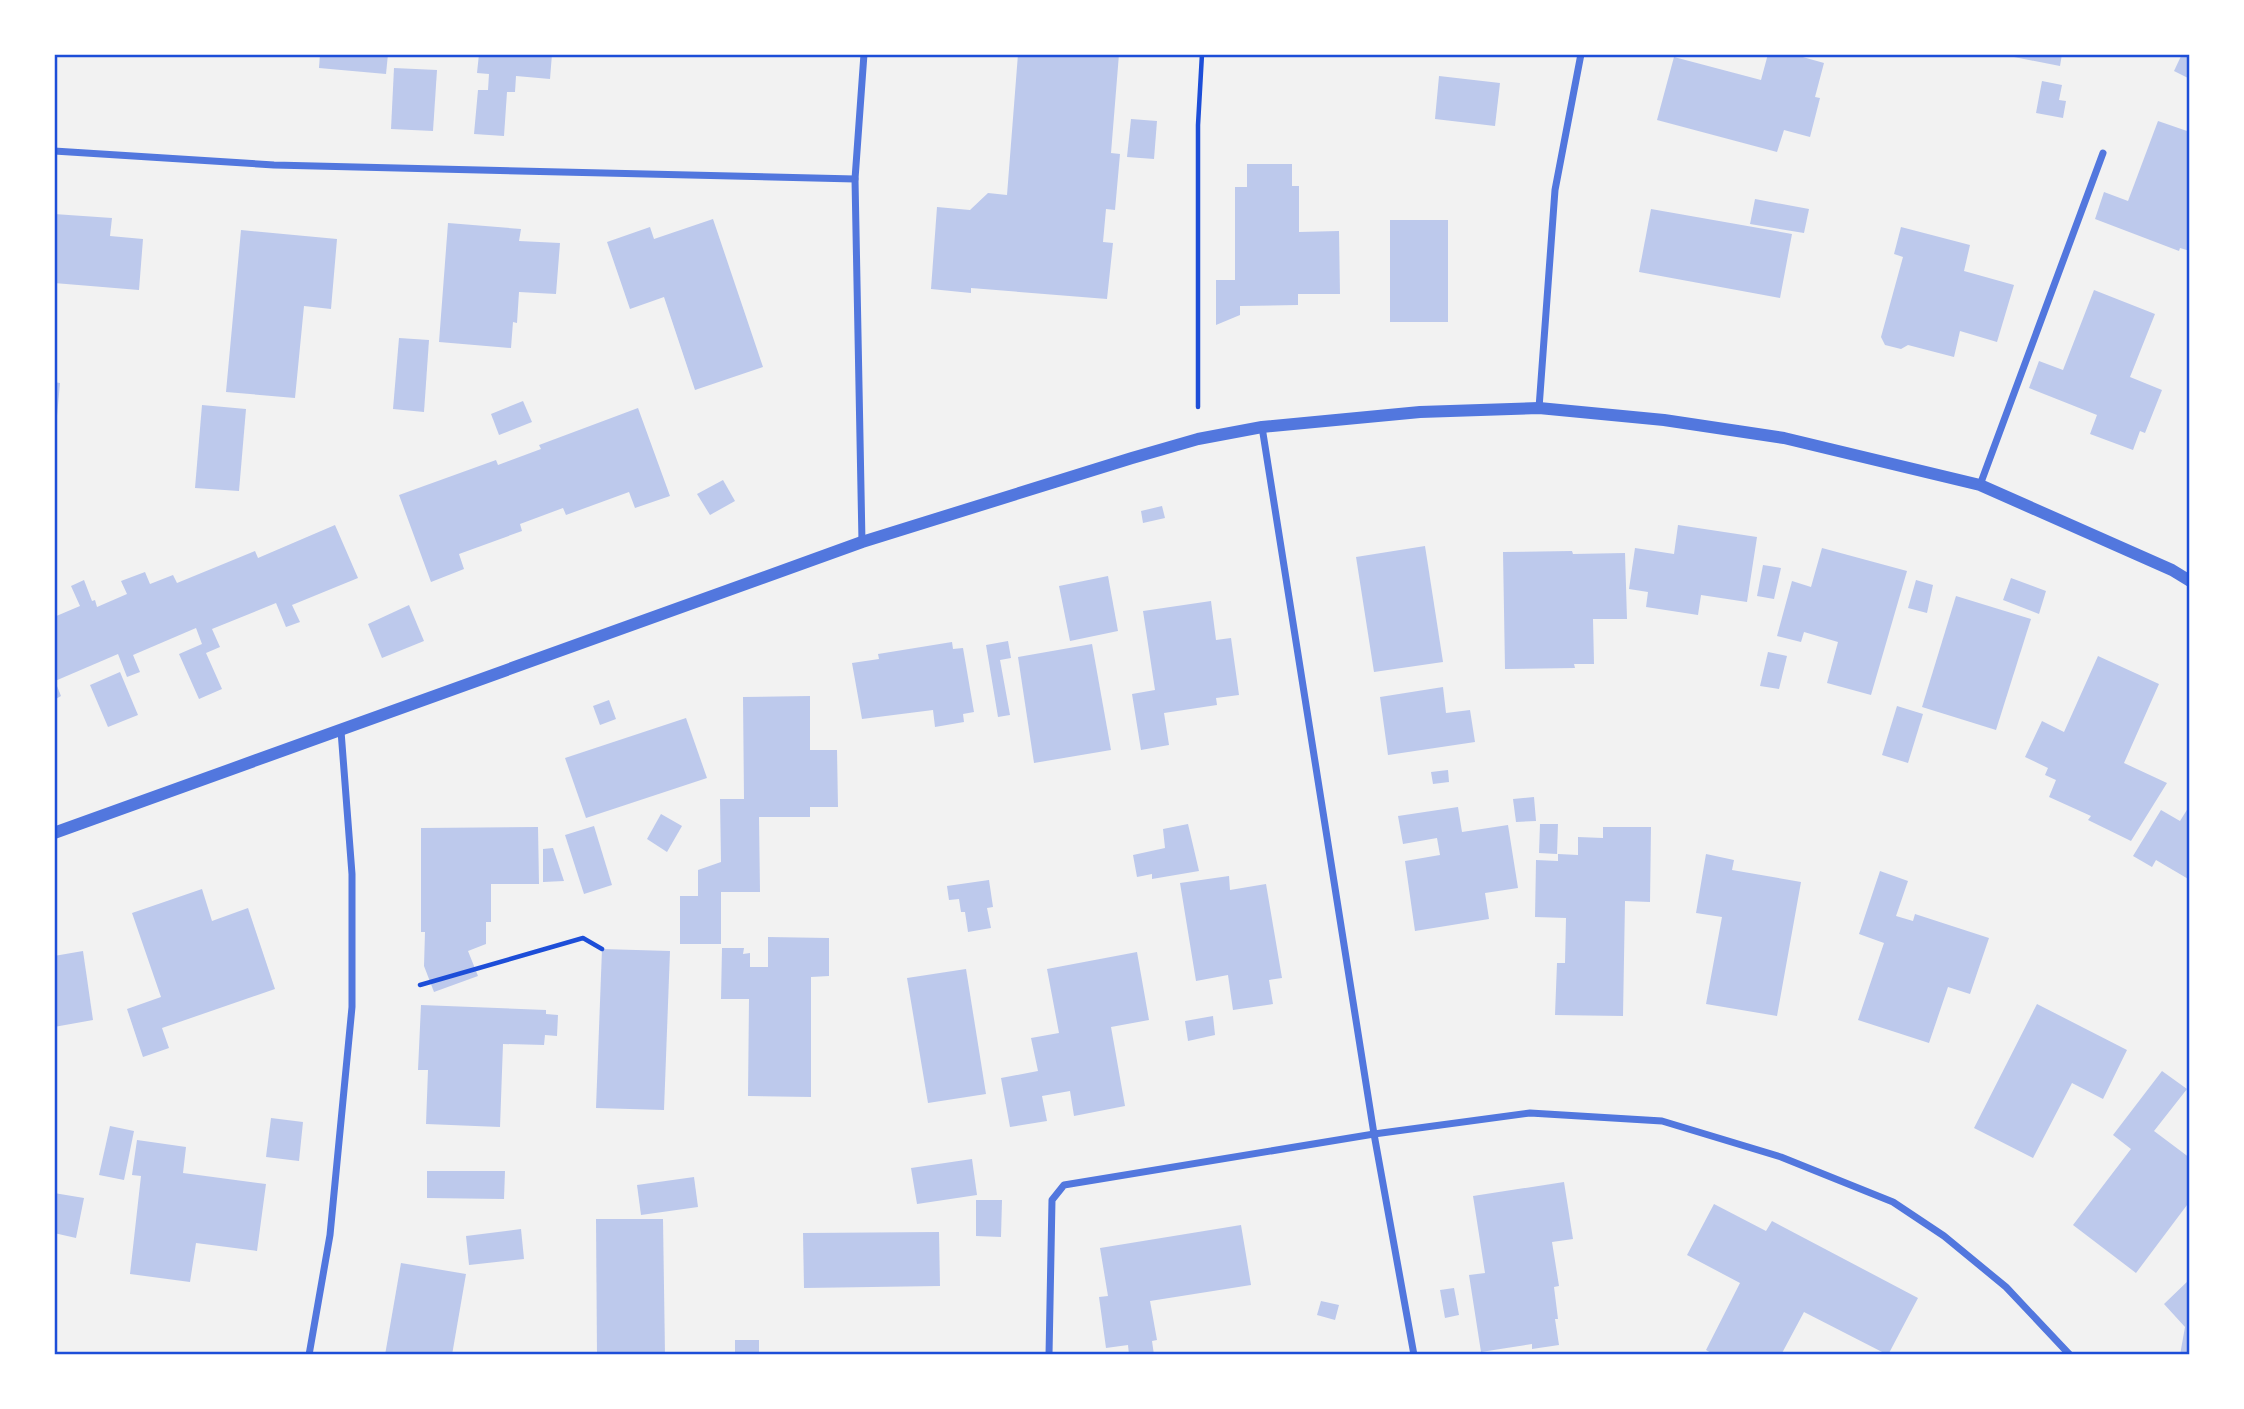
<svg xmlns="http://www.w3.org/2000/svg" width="2244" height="1409" font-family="'Fira Sans Condensed',sans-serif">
  <rect width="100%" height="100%" fill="#f2f2f2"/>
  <g fill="#bdc9ec">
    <polygon points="320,54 388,54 386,74 319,68"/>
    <polygon points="479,54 552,54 550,79 516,76 515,92 507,92 504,136 474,134 478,90 488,90 489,74 477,73"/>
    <polygon points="1018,54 1119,54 1111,153 1120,154 1115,210 1106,209 1103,242 1113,243 1107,299 971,288 971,293 931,289 937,207 970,210 988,193 1007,195"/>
    <polygon points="1768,54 1792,54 1824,63 1815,97 1820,98 1810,137 1784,130 1777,152 1657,120 1674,57 1761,80"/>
    <polygon points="1999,54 2062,54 2060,66"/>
    <polygon points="2182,54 2190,54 2190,79 2174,71"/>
    <polygon points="394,68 437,70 433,131 391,129"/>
    <polygon points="1439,76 1500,83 1495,126 1435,119"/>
    <polygon points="2042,81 2062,85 2059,100 2066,101 2063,118 2036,113"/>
    <polygon points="1131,119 1157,121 1154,159 1127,157"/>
    <polygon points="2158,121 2190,132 2190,251 2180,248 2179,251 2095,219 2104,192 2128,201"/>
    <polygon points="1247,164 1292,164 1292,186 1299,186 1299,232 1339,231 1340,294 1298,294 1298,305 1240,306 1240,315 1216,325 1216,280 1235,280 1235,187 1247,187"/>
    <polygon points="1755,199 1809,209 1804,233 1750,224"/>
    <polygon points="1651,209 1792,234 1780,298 1639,272"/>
    <polygon points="54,214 112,218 110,236 143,239 139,290 54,283"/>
    <polygon points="713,219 763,367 695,390 664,297 630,309 607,242 650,227 654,239"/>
    <rect x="1390" y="220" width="58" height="102"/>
    <polygon points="448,223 521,229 519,241 560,243 556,294 519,292 517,323 513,322 511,348 439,342"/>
    <polygon points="1901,227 1970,245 1964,271 2014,285 1997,342 1960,331 1954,357 1908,345 1901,349 1885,345 1881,337 1903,257 1894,254"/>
    <polygon points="241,230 337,239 331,309 304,306 295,398 226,392"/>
    <polygon points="2094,290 2155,314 2130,377 2162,390 2145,433 2140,431 2133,450 2090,434 2097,415 2029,388 2039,361 2063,370"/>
    <polygon points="399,338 429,340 424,412 393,409"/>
    <polygon points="54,382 60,383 56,427 54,427"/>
    <polygon points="523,401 532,422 499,435 491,414"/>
    <polygon points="202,405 246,409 239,491 195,488"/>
    <polygon points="638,408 670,496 635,508 629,492 566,515 563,508 520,524 522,531 459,554 464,569 431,582 399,495 496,460 498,465 541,449 539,445"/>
    <polygon points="723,480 735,501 710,515 697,494"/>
    <polygon points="1162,506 1165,518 1143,523 1141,511"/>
    <polygon points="335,525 358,578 292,605 300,622 286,627 276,603 212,629 220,647 206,653 222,689 199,699 179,654 202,644 196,628 133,655 140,672 127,677 118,654 55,681 61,696 54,700 54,617 80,606 71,586 84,580 92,601 95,600 97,607 127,594 121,581 145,572 150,584 173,575 177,583 255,551 258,558"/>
    <polygon points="1678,525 1757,537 1747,602 1701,595 1698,615 1646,607 1648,592 1629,589 1635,548 1674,554"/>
    <polygon points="1425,546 1443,662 1374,672 1356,557"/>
    <polygon points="1822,548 1907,571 1871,695 1827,683 1838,642 1804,632 1801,642 1777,636 1792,581 1811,587"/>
    <polygon points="1572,551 1573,554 1625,553 1627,619 1593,619 1594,664 1574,664 1575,668 1505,669 1503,552"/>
    <polygon points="1763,565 1781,568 1774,599 1757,596"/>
    <polygon points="1108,576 1118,631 1070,641 1059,586"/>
    <polygon points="2011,578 2046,591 2039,614 2003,600"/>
    <polygon points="1916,580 1933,585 1927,613 1908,608"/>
    <polygon points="1956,596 2031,619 1996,730 1922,707"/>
    <polygon points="1211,601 1216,640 1231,638 1239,695 1216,698 1217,705 1164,713 1169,745 1141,750 1132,694 1155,690 1143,611"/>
    <polygon points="409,605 424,641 382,658 368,624"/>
    <polygon points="1008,641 1011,658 1000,660 1010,715 998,717 986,645"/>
    <polygon points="952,642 953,649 963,648 974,712 963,714 964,722 935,727 933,710 862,719 852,663 879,659 878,654"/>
    <polygon points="1092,644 1111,750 1034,763 1018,657"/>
    <polygon points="1768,652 1787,656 1779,689 1760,686"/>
    <polygon points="2098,656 2159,684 2124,763 2167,783 2131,841 2088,820 2091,816 2049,797 2056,780 2045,775 2048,768 2025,757 2042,721 2064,732"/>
    <polygon points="120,672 138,715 108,727 90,685"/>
    <polygon points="1443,687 1446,713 1470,710 1475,742 1388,755 1380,697"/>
    <polygon points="810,696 810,750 837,750 838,807 810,807 810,817 759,817 760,892 721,892 721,944 680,944 680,896 698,896 698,870 721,862 720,799 744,799 743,697"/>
    <polygon points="609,700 616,719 600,725 593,706"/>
    <polygon points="1897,706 1923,714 1908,763 1882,755"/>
    <polygon points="686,718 707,778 586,818 565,758"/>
    <polygon points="1448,770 1449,782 1433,784 1431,772"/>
    <polygon points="1534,797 1536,821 1516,822 1513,799"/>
    <polygon points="2190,805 2190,880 2156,860 2152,867 2133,856 2161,810 2180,821"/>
    <polygon points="1458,807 1462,832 1508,825 1518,888 1485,893 1489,919 1415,931 1405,861 1440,855 1437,838 1403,844 1398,816"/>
    <polygon points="661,814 682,826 667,852 647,839"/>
    <polygon points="1188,824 1199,871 1152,879 1152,874 1137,877 1133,855 1165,848 1163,829"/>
    <polygon points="1540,824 1558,824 1557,854 1539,853"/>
    <polygon points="594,826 612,885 584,894 565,835"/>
    <polygon points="538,827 539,884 491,884 491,922 486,922 486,944 468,951 478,976 434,992 424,966 425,932 421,932 421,828"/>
    <polygon points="1603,827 1651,827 1650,902 1625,901 1623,1016 1555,1015 1557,963 1565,963 1566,918 1535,917 1536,860 1558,861 1558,854 1578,855 1578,837 1603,838"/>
    <polygon points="553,848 564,881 543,882 543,849"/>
    <polygon points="1706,854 1734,860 1732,870 1801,882 1777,1016 1706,1004 1722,917 1696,913"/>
    <polygon points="1880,871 1908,881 1896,916 1913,921 1915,914 1989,938 1970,994 1948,987 1929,1043 1858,1020 1884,943 1859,934"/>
    <polygon points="1229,876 1230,890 1266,884 1282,978 1269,980 1273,1004 1233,1010 1228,975 1196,981 1180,883"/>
    <polygon points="989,880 993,907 987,908 991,928 968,932 965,912 961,912 959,899 949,900 947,886"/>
    <polygon points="202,889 212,921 248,908 275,989 162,1028 169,1048 143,1057 127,1009 161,997 132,913"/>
    <polygon points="768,937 829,938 829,976 811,977 811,1097 748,1096 749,999 721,999 722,948 744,948 743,954 750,953 750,967 768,967"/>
    <polygon points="602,949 670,951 664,1110 596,1108"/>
    <polygon points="83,951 93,1020 54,1027 54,956"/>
    <polygon points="1137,952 1149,1020 1111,1027 1125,1106 1074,1116 1070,1091 1042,1096 1047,1121 1010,1127 1001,1078 1038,1071 1031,1038 1059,1033 1047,969"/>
    <polygon points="966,969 986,1094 928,1103 907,978"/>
    <polygon points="2037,1004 2127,1050 2103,1099 2072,1083 2033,1158 1974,1128"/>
    <polygon points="421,1005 546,1010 546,1014 558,1015 557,1036 545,1035 544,1045 503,1044 500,1127 426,1124 428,1070 418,1070"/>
    <polygon points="1213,1016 1215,1035 1188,1041 1185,1021"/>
    <polygon points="2162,1071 2187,1089 2154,1131 2190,1158 2190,1201 2136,1273 2073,1225 2131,1149 2113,1135"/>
    <polygon points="271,1118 303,1122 299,1161 266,1157"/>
    <polygon points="110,1126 134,1131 124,1180 99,1175"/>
    <polygon points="137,1140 186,1147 183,1173 266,1184 257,1251 196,1243 190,1282 130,1274 141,1176 132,1175"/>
    <polygon points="972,1159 977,1195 917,1204 911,1168"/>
    <polygon points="427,1171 505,1171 504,1199 427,1198"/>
    <polygon points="694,1177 698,1207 641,1215 637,1185"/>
    <polygon points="1564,1182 1573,1239 1552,1242 1559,1286 1554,1287 1558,1319 1555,1319 1559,1345 1532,1349 1532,1344 1481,1352 1469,1275 1485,1273 1473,1196"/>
    <polygon points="54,1193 84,1198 76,1238 54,1233"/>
    <polygon points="976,1200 1002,1200 1001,1237 976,1236"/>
    <polygon points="1714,1204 1766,1231 1772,1221 1918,1298 1888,1355 1804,1312 1781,1355 1715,1355 1706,1350 1740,1283 1687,1255"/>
    <polygon points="596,1219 663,1219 665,1355 597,1355"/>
    <polygon points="1241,1225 1251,1285 1150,1301 1157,1340 1152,1341 1154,1355 1129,1355 1128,1345 1106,1348 1099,1297 1108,1296 1100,1248"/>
    <polygon points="521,1229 524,1259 469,1265 466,1236"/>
    <polygon points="939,1232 940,1286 804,1288 803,1233"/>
    <polygon points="401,1263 466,1274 452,1355 385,1355"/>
    <polygon points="2190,1279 2190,1355 2180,1355 2185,1327 2164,1304"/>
    <polygon points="1454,1288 1459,1315 1445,1318 1440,1290"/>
    <polygon points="1321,1301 1339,1305 1335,1320 1317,1315"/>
    <rect x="735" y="1340" width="24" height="15"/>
  </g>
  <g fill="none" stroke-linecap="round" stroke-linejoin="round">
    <g stroke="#1d4ed8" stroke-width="4.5">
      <polyline points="1198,407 1198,125 1202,54"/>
      <polyline points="420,985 583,938 602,949"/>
    </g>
    <g stroke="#5277de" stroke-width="7">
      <polyline points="54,151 274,165 855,179"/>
      <polyline points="1539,408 1555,190 1581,54"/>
      <polyline points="1262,427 1374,1134 1414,1355"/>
      <polyline points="1980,485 2103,153"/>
      <polyline points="862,542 855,179 864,54"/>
      <polyline points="309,1355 330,1235 352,1007 352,874 341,731"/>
      <polyline points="1049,1355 1052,1200 1064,1185 1374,1134 1530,1113 1662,1121 1781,1157 1893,1202 1944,1236 2006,1287 2070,1355"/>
    </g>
    <polyline stroke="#5277de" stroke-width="12" points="54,833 862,542 1132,458 1198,439 1262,427 1420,412 1539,408 1664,420 1784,438 1980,485 2172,570 2190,581"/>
  </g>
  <rect width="2244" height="1409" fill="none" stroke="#ffffff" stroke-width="112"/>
  <rect x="56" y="56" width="2132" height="1297" fill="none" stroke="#1d4ed8" stroke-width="2.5"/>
</svg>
